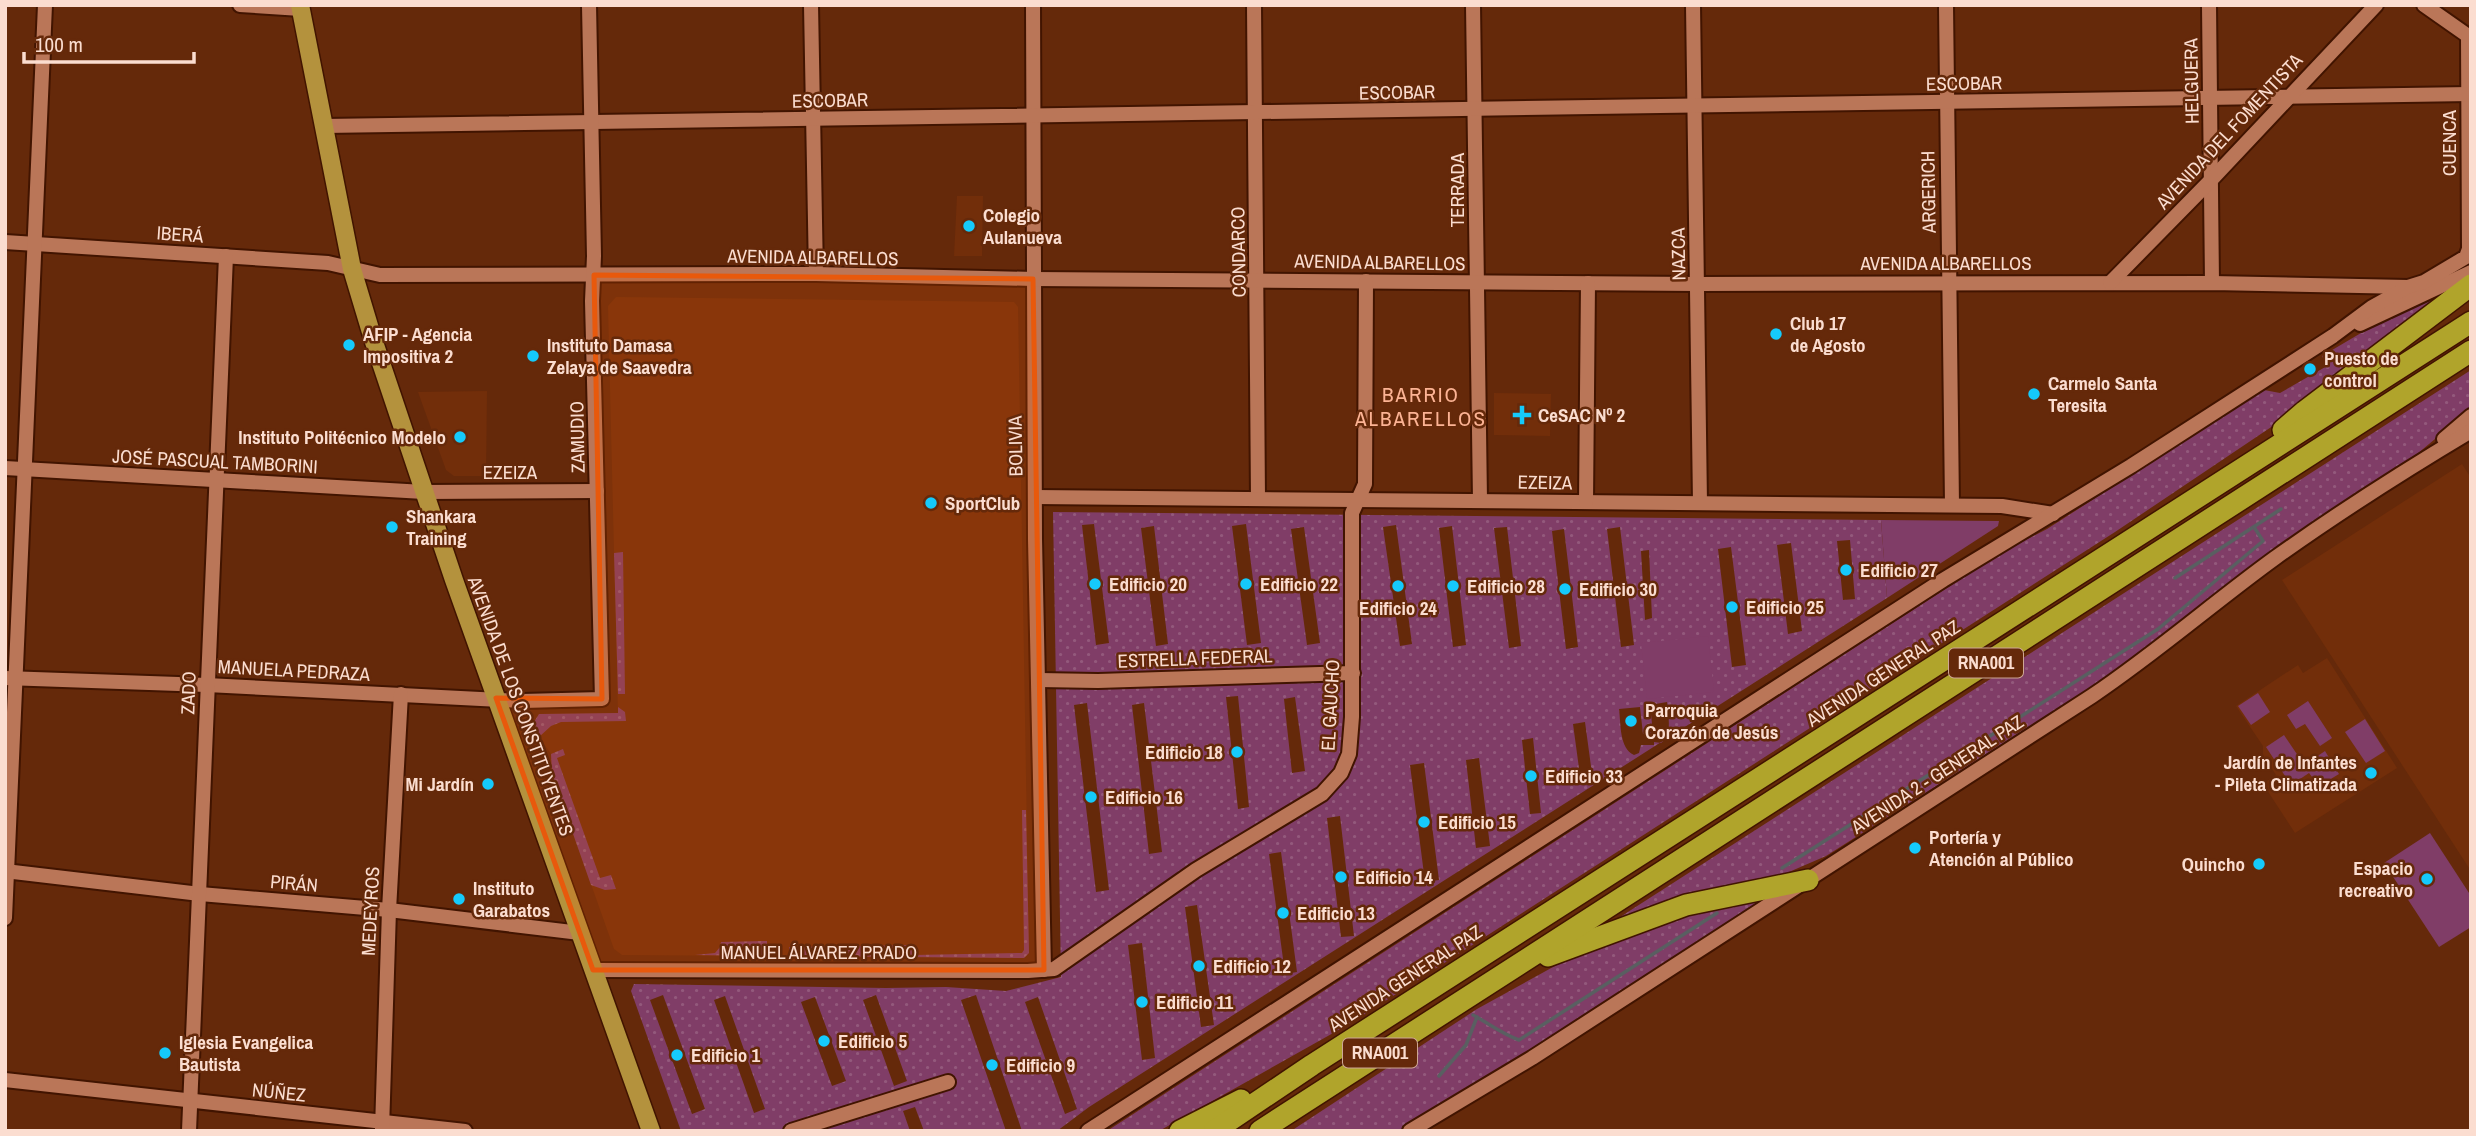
<svg xmlns="http://www.w3.org/2000/svg" width="2476" height="1136" font-family="'Archivo Narrow',sans-serif">
  <defs>
    <pattern id="grass-dots" width="8" height="8" patternUnits="userSpaceOnUse" patternTransform="scale(1.75)"><rect width="8" height="8" fill="#803d67"/><path d="M2 2h.1M6 6h.1" fill="none" stroke="#93597c" stroke-width="1.8" stroke-linecap="round"/></pattern>
  </defs>
  <rect width="100%" height="100%" fill="#65290a"/>
  <g fill="#722e0a">
    <polygon points="957,196 983,196 982,256 954,256"/>
    <polygon points="616,297 1014,302 1018,307 1029,953 1024,958 622,955 614,949 552,774 551,754 539,737 534,722 539,714 618,713 608,306"/>
    <polygon points="487,391 486,476 454,476 446,470 418,392"/>
    <polygon points="1494,393 1551,394 1550,436 1494,435"/>
    <polygon points="2462,464 2471,478 2471,871 2282,580"/>
    <polygon points="2327,658 2397,768 2295,833 2263,784 2276,775 2263,755 2263,746 2236,706 2298,665 2303,673"/>
  </g>
  <g fill="url(#grass-dots)" fill-rule="evenodd">
    <polygon points="2453,289 2295,411 2115,532 1351,1023 1159,1131 1107,1131 2006,550 2047,529 2264,390 2280,393 2327,366 2322,356 2361,333"/>
    <polygon points="2471,370 2471,409 2411,459 2307,529 2226,586 2106,678 1826,856 1782,875 1619,922 1617,919"/>
    <path d="M1053,512L1881,520L1887,598L1089,1107L1057,1131H1022L976,995L961,1000L1006,1131H924L915,1107L903,1111L910,1131H681L631,991L634,984L886,988L946,987L1006,991L1061,977ZM1094,524L1109,643L1096,645L1082,525ZM1246,524L1261,643L1247,645L1232,526ZM1396,525L1412,644L1400,646L1383,527ZM1154,526L1168,644L1156,646L1141,528ZM1452,526L1466,645L1453,647L1439,528ZM1304,527L1320,643L1307,645L1291,529ZM1507,527L1521,646L1509,648L1494,528ZM1620,527L1634,645L1621,647L1607,529ZM1564,529L1578,647L1566,649L1552,531ZM1850,540L1855,599L1843,600L1837,541ZM1791,543L1802,631L1788,634L1777,545ZM1731,547L1746,665L1732,667L1718,549ZM1649,550L1652,618L1645,620L1641,551ZM1238,696L1249,807L1238,809L1226,697ZM1295,697L1305,771L1292,773L1284,699ZM1667,702C1668,716 1673,734 1661,743L1654,742V745H1641L1639,753L1634,755C1619,748 1621,724 1619,709L1640,707L1643,734L1653,733L1650,705ZM1087,703L1109,890L1096,892L1074,705ZM1144,703L1162,852L1149,854L1132,705ZM1585,722L1593,781L1581,783L1573,724ZM1533,738L1541,813L1530,814L1522,740ZM1479,758L1490,846L1476,848L1466,760ZM1424,763L1439,880L1425,882L1410,765ZM1340,816L1354,936L1341,937L1327,818ZM1281,852L1297,972L1285,974L1269,854ZM1197,905L1214,1025L1201,1027L1185,907ZM1142,943L1155,1058L1142,1060L1128,945ZM663,995L705,1109L692,1114L650,1000ZM876,995L907,1081L894,1086L863,1000ZM725,996L765,1109L754,1113L714,1000ZM815,997L846,1081L832,1086L801,1002ZM1038,997L1077,1109L1065,1114L1025,1002Z"/>
    <polygon points="623,552 625,694 618,694 614,553"/>
    <polygon points="618,707 625,712 626,721 561,722 551,726 539,737 534,722 539,714 618,713"/>
    <polygon points="563,749 565,755 557,758 600,878 611,875 616,889 605,890 591,885 552,774 551,754"/>
    <polygon points="1022,810 1026,810 1029,953 1024,958 789,956 789,947 913,945 914,955 1022,953 1024,950"/>
    <polygon points="1767,897 1403,1131 1291,1131 1477,1009 1564,961 1686,915"/>
    <polygon points="767,941 767,956 695,955 715,953 720,947 721,942"/>
  </g>
  <g fill="#803d67">
    <polygon points="1881,520 1999,521 1998,526 1887,598"/>
    <polygon points="1708,636 1714,692 1647,699 1641,643"/>
    <polygon points="2258,693 2270,712 2251,725 2238,706"/>
    <polygon points="2308,701 2332,738 2320,746 2305,724 2296,729 2287,715"/>
    <polygon points="2365,719 2385,751 2366,763 2345,732"/>
    <polygon points="2284,735 2307,769 2313,766 2310,761 2325,751 2339,774 2324,783 2321,779 2316,782 2309,773 2291,785 2266,747"/>
    <polygon points="2430,833 2471,896 2471,927 2439,947 2384,863"/>
  </g>
  <g fill="none" stroke-linecap="round" stroke-linejoin="round">
    <g stroke="#595f61" stroke-width="3.5">
      <polyline points="2175,578 2281,509"/>
      <polyline points="1990,736 2158,629 2263,541 2254,527"/>
      <polyline points="1782,868 1982,741"/>
      <path d="M1473,1015C1488,1023 1502,1034 1519,1040L1717,913"/>
      <polyline points="1439,1076 1466,1045 1477,1017"/>
    </g>
    <defs>
      <g id="minor">
        <polyline points="240,5 301,9"/>
        <polyline points="811,5 816,274"/>
        <polyline points="1033,5 1035,539 1044,970"/>
        <polyline points="1254,5 1258,498"/>
        <polyline points="1473,5 1480,500"/>
        <polyline points="1693,5 1700,503"/>
        <polyline points="1946,5 1952,505"/>
        <polyline points="2209,5 2212,283"/>
        <polyline points="2424,5 2471,38"/>
        <polyline points="2468,36 2469,249"/>
        <polyline points="324,126 2471,94"/>
        <polyline points="5,242 328,263 380,275 816,274 1033,279 1697,284 2212,283 2408,287"/>
        <polyline points="2110,283 2212,179 2376,5"/>
        <polyline points="2360,324 2471,272"/>
        <polyline points="2444,439 2471,416"/>
        <polyline points="5,468 424,492 597,491"/>
        <polyline points="1035,497 2002,506 2053,514"/>
        <polyline points="1586,502 1588,283"/>
        <polyline points="5,678 207,685 522,701 602,699 592,301 594,256 589,5"/>
        <polyline points="1039,680 1098,681 1353,673"/>
        <polyline points="5,871 200,894 389,910 580,933"/>
        <polyline points="5,918 45,5"/>
        <polyline points="593,970 1028,971 1054,969 1196,870 1322,794 1341,773 1349,754 1352,717 1352,513 1365,484 1366,281"/>
        <polyline points="5,1080 465,1131"/>
        <polyline points="382,1129 389,910 401,694"/>
        <polyline points="189,1131 226,256"/>
        <polyline points="791,1131 948,1082"/>
        <polyline points="1088,1131 1943,580 2131,466 2333,336 2372,307 2408,287 2424,282 2466,257 2469,249"/>
        <path d="M1410,1131L1532,1058L2092,696C2156,653 2213,603 2275,558C2338,513 2404,471 2471,431"/>
      </g>
      <polyline id="major" points="300,5 352,269 373,339 454,580 651,1131"/>
      <g id="highway">
        <polyline points="2283,430 2305,411 2471,285"/>
        <polyline points="1548,956 1686,905 1808,880"/>
        <polyline points="1180,1131 1241,1100"/>
        <polyline points="1214,1131 1312,1065 2471,322"/>
        <polyline points="1260,1131 2471,351"/>
      </g>
    </defs>
    <use href="#minor" stroke="#411400" stroke-width="18"/>
    <use href="#major" stroke="#411400" stroke-width="21"/>
    <use href="#highway" stroke="#411400" stroke-width="24"/>
    <use href="#minor" stroke="#ba7658" stroke-width="14"/>
    <use href="#major" stroke="#b4923d" stroke-width="18"/>
    <use href="#highway" stroke="#b0a42b" stroke-width="21"/>
  </g>
  <path fill="#e8590c" fill-opacity="0.2" stroke="#e8590c" stroke-width="5" stroke-linejoin="round" d="M594,275L1033,279L1044,970H593L496,698L602,699Z"/>
  <g fill="#15cafb" stroke="#65290a" stroke-width="2.5">
    <circle cx="969" cy="226" r="7"/>
    <circle cx="1776" cy="334" r="7"/>
    <circle cx="349" cy="345" r="7"/>
    <circle cx="533" cy="356" r="7"/>
    <circle cx="2310" cy="369" r="7"/>
    <circle cx="2034" cy="394" r="7"/>
    <path d="M1518.5 404.5h7v7h7v7h-7v7h-7v-7h-7v-7h7z"/>
    <circle cx="460" cy="437" r="7"/>
    <circle cx="931" cy="503" r="7"/>
    <circle cx="392" cy="527" r="7"/>
    <circle cx="1846" cy="570" r="7"/>
    <circle cx="1095" cy="584" r="7"/>
    <circle cx="1246" cy="584" r="7"/>
    <circle cx="1398" cy="586" r="7"/>
    <circle cx="1453" cy="586" r="7"/>
    <circle cx="1565" cy="589" r="7"/>
    <circle cx="1732" cy="607" r="7"/>
    <circle cx="1631" cy="721" r="7"/>
    <circle cx="1237" cy="752" r="7"/>
    <circle cx="2371" cy="773" r="7"/>
    <circle cx="1531" cy="776" r="7"/>
    <circle cx="488" cy="784" r="7"/>
    <circle cx="1091" cy="797" r="7"/>
    <circle cx="1424" cy="822" r="7"/>
    <circle cx="1915" cy="848" r="7"/>
    <circle cx="2259" cy="864" r="7"/>
    <circle cx="1341" cy="877" r="7"/>
    <circle cx="2427" cy="879" r="7"/>
    <circle cx="459" cy="899" r="7"/>
    <circle cx="1283" cy="913" r="7"/>
    <circle cx="1199" cy="966" r="7"/>
    <circle cx="1142" cy="1002" r="7"/>
    <circle cx="824" cy="1041" r="7"/>
    <circle cx="165" cy="1053" r="7"/>
    <circle cx="677" cy="1055" r="7"/>
    <circle cx="992" cy="1065" r="7"/>
  </g>
  <g text-anchor="middle" stroke-width="5" stroke-linejoin="round" paint-order="stroke">
    <g fill="#65290a" stroke="#cea795" stroke-width="2">
      <rect x="1949" y="648.5" width="74" height="29" rx="5"/>
      <rect x="1343" y="1038.5" width="74" height="29" rx="5"/>
    </g>
    <g font-size="18" font-weight="bold" fill="#fbddd0">
      <text x="1986" y="669">RNA001</text>
      <text x="1380" y="1059">RNA001</text>
    </g>
    <g font-size="19" fill="#fbddd0" stroke="#65290a">
      <text transform="translate(2191 81) rotate(-91)" y="7">HELGUERA</text>
      <text transform="translate(1964 83) rotate(-1)" y="7">ESCOBAR</text>
      <text transform="translate(1397 92) rotate(-1)" y="7">ESCOBAR</text>
      <text transform="translate(830 100) rotate(-1)" y="7">ESCOBAR</text>
      <text transform="translate(2229 131) rotate(-47)" y="7">AVENIDA DEL FOMENTISTA</text>
      <text transform="translate(2449 143) rotate(-90)" y="7">CUENCA</text>
      <text transform="translate(1457 190) rotate(-90)" y="7">TERRADA</text>
      <text transform="translate(1928 192) rotate(-91)" y="7">ARGERICH</text>
      <text transform="translate(180 234) rotate(4)" y="7">IBERÁ</text>
      <text transform="translate(1238 252) rotate(-91)" y="7">CONDARCO</text>
      <text transform="translate(1678 254) rotate(-91)" y="7">NAZCA</text>
      <text transform="translate(813 257) rotate(1)" y="7">AVENIDA ALBARELLOS</text>
      <text transform="translate(1380 262) rotate(1)" y="7">AVENIDA ALBARELLOS</text>
      <text x="1946" y="270">AVENIDA ALBARELLOS</text>
      <text transform="translate(577 437) rotate(-91)" y="7">ZAMUDIO</text>
      <text transform="translate(1015 446) rotate(-91)" y="7">BOLIVIA</text>
      <text transform="translate(215 461) rotate(3)" y="7">JOSÉ PASCUAL TAMBORINI</text>
      <text x="510" y="479">EZEIZA</text>
      <text transform="translate(1545 482) rotate(1)" y="7">EZEIZA</text>
      <text transform="translate(1195 658) rotate(-2)" y="7">ESTRELLA FEDERAL</text>
      <text transform="translate(294 670) rotate(3)" y="7">MANUELA PEDRAZA</text>
      <text transform="translate(1883 673) rotate(-33)" y="7">AVENIDA GENERAL PAZ</text>
      <text transform="translate(188 693) rotate(-88)" y="7">ZADO</text>
      <text transform="translate(1330 705) rotate(-87)" y="7">EL GAUCHO</text>
      <text transform="translate(521 706) rotate(70)" y="7">AVENIDA DE LOS CONSTITUYENTES</text>
      <text transform="translate(1937 774) rotate(-33)" y="7">AVENIDA 2 - GENERAL PAZ</text>
      <text transform="translate(294 883) rotate(5)" y="7">PIRÁN</text>
      <text transform="translate(370 911) rotate(-87)" y="7">MEDEYROS</text>
      <text x="819" y="959">MANUEL ÁLVAREZ PRADO</text>
      <text transform="translate(1405 978) rotate(-33)" y="7">AVENIDA GENERAL PAZ</text>
      <text transform="translate(279 1092) rotate(6)" y="7">NÚÑEZ</text>
    </g>
    <g font-size="19" font-weight="bold" fill="#fbddd0" stroke="#65290a" text-anchor="start">
      <text x="983" y="222">Colegio<tspan x="983" dy="22">Aulanueva</tspan></text>
      <text x="1790" y="330">Club 17<tspan x="1790" dy="22">de Agosto</tspan></text>
      <text x="363" y="341">AFIP - Agencia<tspan x="363" dy="22">Impositiva 2</tspan></text>
      <text x="547" y="352">Instituto Damasa<tspan x="547" dy="22">Zelaya de Saavedra</tspan></text>
      <text x="2324" y="365">Puesto de<tspan x="2324" dy="22">control</tspan></text>
      <text x="2048" y="390">Carmelo Santa<tspan x="2048" dy="22">Teresita</tspan></text>
      <text x="1538" y="422">CeSAC Nº 2</text>
      <text x="446" y="444" text-anchor="end">Instituto Politécnico Modelo</text>
      <text x="945" y="510">SportClub</text>
      <text x="406" y="523">Shankara<tspan x="406" dy="22">Training</tspan></text>
      <text x="1860" y="577">Edificio 27</text>
      <text x="1109" y="591">Edificio 20</text>
      <text x="1260" y="591">Edificio 22</text>
      <text x="1467" y="593">Edificio 28</text>
      <text x="1579" y="596">Edificio 30</text>
      <text x="1746" y="614">Edificio 25</text>
      <text x="1398" y="615" text-anchor="middle">Edificio 24</text>
      <text x="1645" y="717">Parroquia<tspan x="1645" dy="22">Corazón de Jesús</tspan></text>
      <text x="1223" y="759" text-anchor="end">Edificio 18</text>
      <text x="2357" y="769" text-anchor="end">Jardín de Infantes<tspan x="2357" dy="22">- Pileta Climatizada</tspan></text>
      <text x="1545" y="783">Edificio 33</text>
      <text x="474" y="791" text-anchor="end">Mi Jardín</text>
      <text x="1105" y="804">Edificio 16</text>
      <text x="1438" y="829">Edificio 15</text>
      <text x="1929" y="844">Portería y<tspan x="1929" dy="22">Atención al Público</tspan></text>
      <text x="2245" y="871" text-anchor="end">Quincho</text>
      <text x="2413" y="875" text-anchor="end">Espacio<tspan x="2413" dy="22">recreativo</tspan></text>
      <text x="1355" y="884">Edificio 14</text>
      <text x="473" y="895">Instituto<tspan x="473" dy="22">Garabatos</tspan></text>
      <text x="1297" y="920">Edificio 13</text>
      <text x="1213" y="973">Edificio 12</text>
      <text x="1156" y="1009">Edificio 11</text>
      <text x="838" y="1048">Edificio 5</text>
      <text x="179" y="1049">Iglesia Evangelica<tspan x="179" dy="22">Bautista</tspan></text>
      <text x="691" y="1062">Edificio 1</text>
      <text x="1006" y="1072">Edificio 9</text>
    </g>
    <g font-size="21" letter-spacing="2" fill="#fcb394" stroke="#65290a">
      <text x="1421" y="402">BARRIO<tspan x="1421" dy="24">ALBARELLOS</tspan></text>
    </g>
  </g>
  <rect width="2476" height="1136" fill="none" stroke="#fbddd0" stroke-width="14"/>
  <path d="M24 52v10h170v-10" fill="none" stroke="#fbddd0" stroke-width="3.5"/>
  <text x="35" y="52" font-size="21" fill="#fbddd0" stroke="#65290a" stroke-width="5" paint-order="stroke">100 m</text>
</svg>
